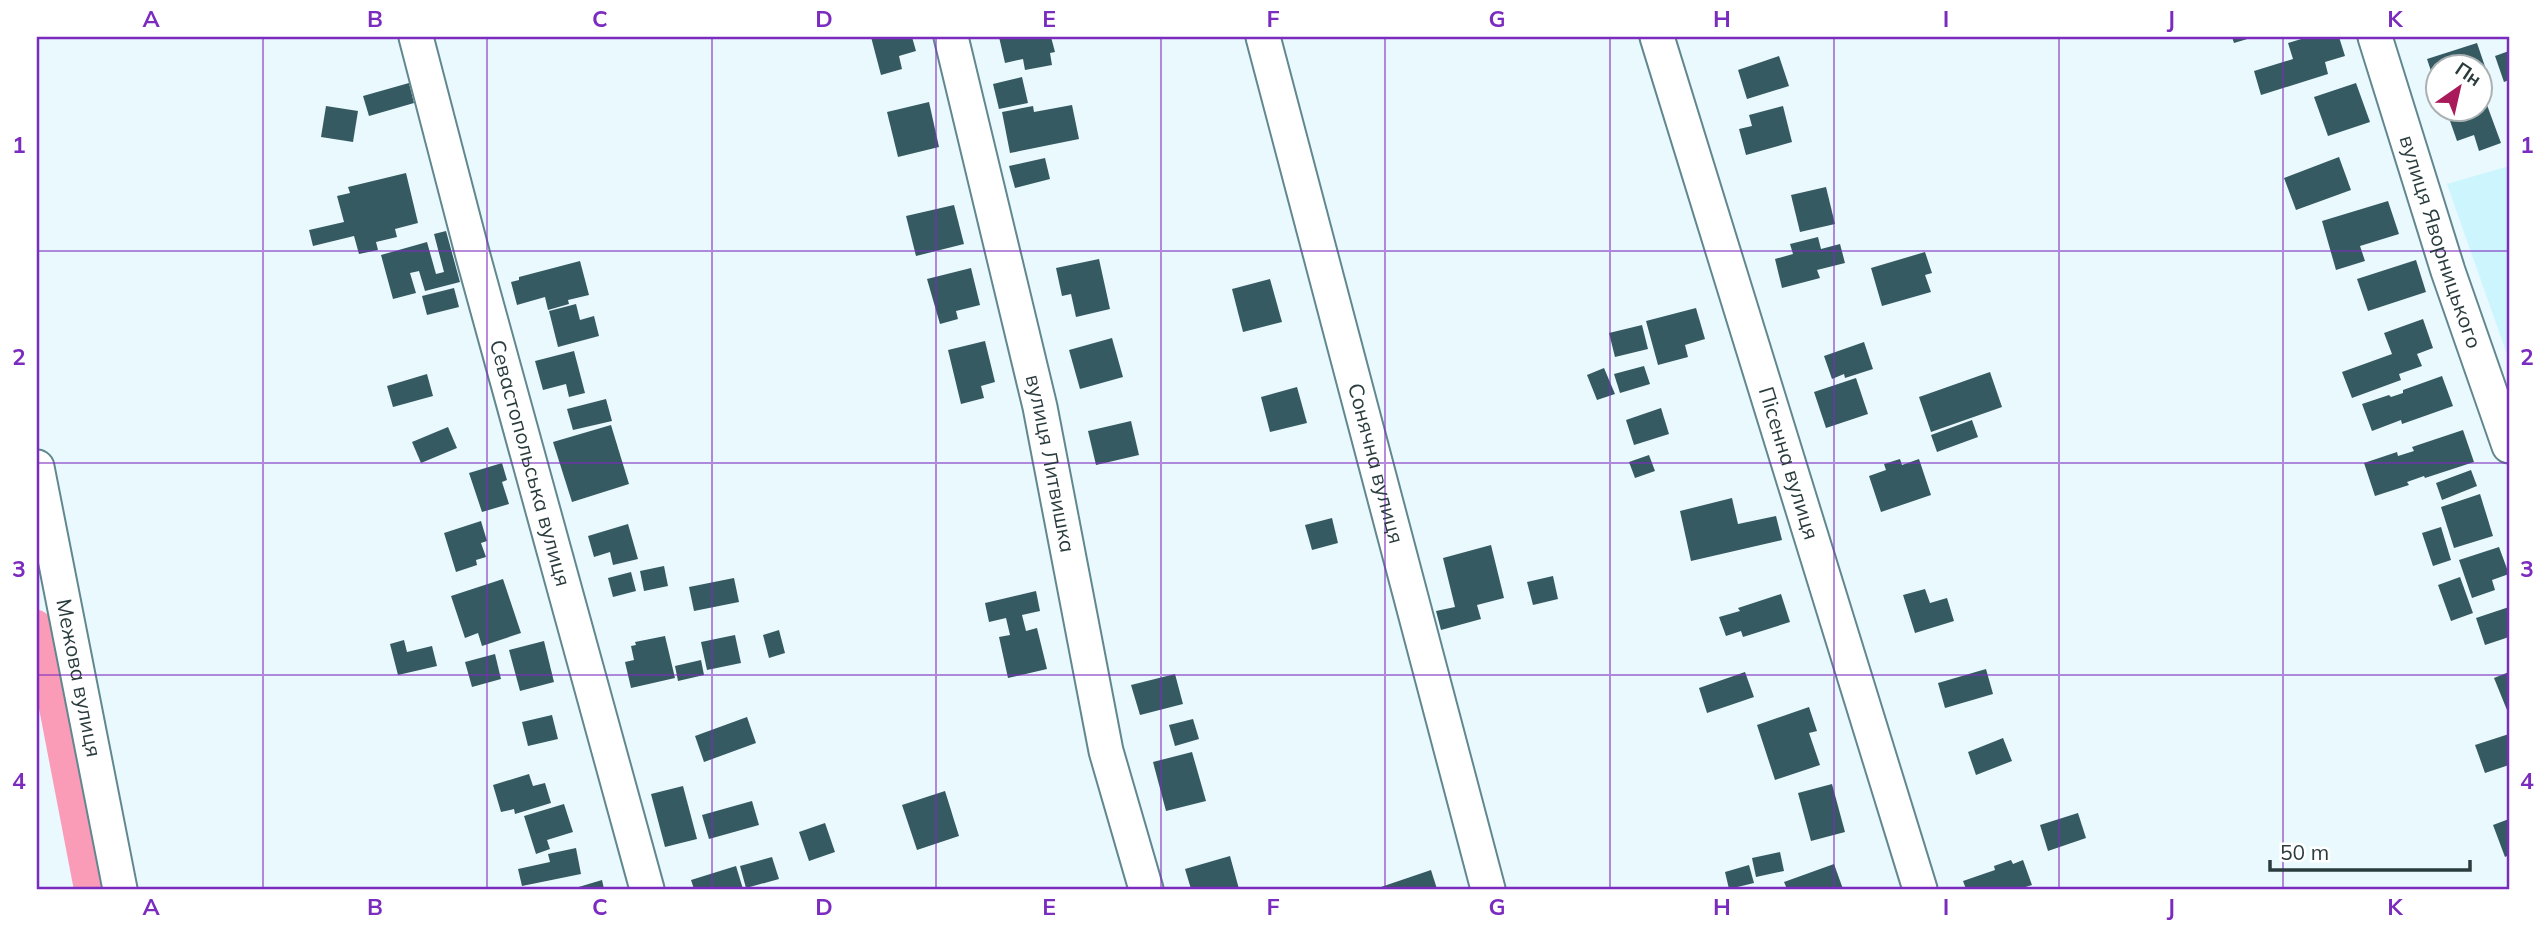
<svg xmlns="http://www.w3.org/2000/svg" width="2546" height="926" font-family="Mulish,sans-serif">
  <rect width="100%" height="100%" fill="#e9f9fd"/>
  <polygon fill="#cdf5fe" points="2509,166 2509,360 2447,184"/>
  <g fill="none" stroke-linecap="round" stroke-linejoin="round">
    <polyline stroke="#fa9bb8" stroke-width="28" points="37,624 88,889"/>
  </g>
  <g fill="#365a62">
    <polygon points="871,37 912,37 916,51 899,56 902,69 881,75"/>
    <polygon points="999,37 1051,37 1055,52 1050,53 1052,65 1025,70 1023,59 1005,63"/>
    <polygon points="2232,37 2254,37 2234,43"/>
    <polygon points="2308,37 2339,37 2345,56 2325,62 2328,74 2261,95 2254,71 2293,59 2288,43"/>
    <polygon points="2477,43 2492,87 2480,91 2480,66 2438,66 2437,89 2427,59"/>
    <polygon points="2509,51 2509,80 2504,82 2495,56"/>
    <polygon points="1779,56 1789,86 1747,99 1738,70"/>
    <polygon points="1022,77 1028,103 999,109 993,84"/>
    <polygon points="409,83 414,103 369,116 363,96"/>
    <polygon points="2356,83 2370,122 2328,136 2314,97"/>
    <polygon points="929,102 939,147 898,157 887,112"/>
    <polygon points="1072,105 1079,139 1010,153 1002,112 1033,106 1034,112"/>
    <polygon points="2487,105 2501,143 2479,151 2474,135 2457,141 2449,118"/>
    <polygon points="326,106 358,111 353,142 321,137"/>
    <polygon points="1783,106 1792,142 1746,155 1739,129 1752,126 1749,115"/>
    <polygon points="2339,157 2351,190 2296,210 2284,178"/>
    <polygon points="1045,158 1050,179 1015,188 1009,166"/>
    <polygon points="406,173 418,223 395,229 397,237 376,242 378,250 359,254 354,236 313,246 309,230 344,222 337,196 350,193 348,187"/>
    <polygon points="1826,187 1835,224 1800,232 1791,195"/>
    <polygon points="2388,201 2399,234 2360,246 2365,261 2336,270 2322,221"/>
    <polygon points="954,205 964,244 916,256 906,216"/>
    <polygon points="446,231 460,282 425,291 419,271 410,273 416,293 393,299 381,255 427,242 436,274 444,272 434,234"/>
    <polygon points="1818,237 1821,249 1840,244 1845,263 1817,270 1820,278 1782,288 1775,259 1793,254 1790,244"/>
    <polygon points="1925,252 1932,273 1925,275 1931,292 1882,306 1871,268"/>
    <polygon points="1099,259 1110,309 1076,317 1071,294 1062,296 1056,268"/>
    <polygon points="2416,260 2426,292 2368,311 2357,279"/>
    <polygon points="580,261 589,295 568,300 569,304 548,310 545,297 517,305 511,282 519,280 519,277"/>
    <polygon points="971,268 980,305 956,311 958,319 940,324 927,279"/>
    <polygon points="1270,279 1282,322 1243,332 1232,289"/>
    <polygon points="454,288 459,307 427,315 422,296"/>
    <polygon points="576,304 580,320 594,316 599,336 558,347 549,311"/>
    <polygon points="1696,308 1705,339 1685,345 1688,357 1658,365 1646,321"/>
    <polygon points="2423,319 2433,348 2417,354 2422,366 2399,374 2401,380 2352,398 2342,372 2392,354 2384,333"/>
    <polygon points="1642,325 1648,349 1615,357 1609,333"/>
    <polygon points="1112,338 1123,377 1080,389 1069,350"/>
    <polygon points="985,341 995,382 981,386 984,398 961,404 948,350"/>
    <polygon points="1864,342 1873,369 1845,378 1844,374 1832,379 1824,356"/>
    <polygon points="574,351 585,393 569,397 566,384 543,390 535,361"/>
    <polygon points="1644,366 1650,384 1620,393 1614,374"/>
    <polygon points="1604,368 1615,394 1597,400 1587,375"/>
    <polygon points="1990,372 2002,407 1931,432 1919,397"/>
    <polygon points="427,374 433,396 393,407 387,386"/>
    <polygon points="2442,376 2453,406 2402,424 2401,420 2372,431 2362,404 2389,395 2391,397 2403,393 2403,390"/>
    <polygon points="1856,378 1868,414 1826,428 1814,392"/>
    <polygon points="1297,387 1307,423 1270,432 1261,397"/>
    <polygon points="606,399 612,421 573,430 567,409"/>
    <polygon points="1661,408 1669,434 1634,445 1626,420"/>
    <polygon points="1972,420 1978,437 1937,452 1931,435"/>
    <polygon points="1131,421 1139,455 1096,465 1088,431"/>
    <polygon points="611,425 629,484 572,502 553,442"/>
    <polygon points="448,427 457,448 421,463 412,442"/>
    <polygon points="2463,430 2474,462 2425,478 2424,476 2407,482 2409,485 2375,496 2364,463 2397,452 2398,456 2414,451 2412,447"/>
    <polygon points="1649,455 1655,471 1635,478 1629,462"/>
    <polygon points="1900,459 1902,465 1919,459 1931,495 1881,512 1869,476 1886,470 1884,464"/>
    <polygon points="502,463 507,480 502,482 509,504 482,512 469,473"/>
    <polygon points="2471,470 2477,486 2442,500 2436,483"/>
    <polygon points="2480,494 2493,536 2454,548 2441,507"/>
    <polygon points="1732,498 1738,524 1776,516 1782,540 1691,561 1680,511"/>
    <polygon points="1332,518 1338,543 1312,550 1305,525"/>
    <polygon points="481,521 487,541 481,543 486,557 476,560 477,565 456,572 444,533"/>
    <polygon points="628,524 638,559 613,565 610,552 594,557 588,536"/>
    <polygon points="2441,527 2451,560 2433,566 2422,533"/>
    <polygon points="1491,545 1504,598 1477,605 1481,619 1441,630 1436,611 1455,607 1443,558"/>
    <polygon points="2499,547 2509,574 2492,580 2495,590 2472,598 2459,560"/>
    <polygon points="664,566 668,586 644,591 640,571"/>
    <polygon points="631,572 636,591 613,597 608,578"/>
    <polygon points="1553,576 1558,599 1533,605 1527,582"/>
    <polygon points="2460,577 2473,613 2451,621 2438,585"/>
    <polygon points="734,578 739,602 694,611 689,587"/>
    <polygon points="503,579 521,633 482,646 478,633 465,638 451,596"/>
    <polygon points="1925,589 1930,603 1947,598 1954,621 1915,633 1903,595"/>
    <polygon points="1036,591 1040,611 1022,615 1026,631 1037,628 1047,669 1008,678 999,637 1010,635 1006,618 989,622 985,603"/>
    <polygon points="1781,594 1790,622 1743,637 1741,631 1726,636 1719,617 1740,611 1738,608"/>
    <polygon points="2509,607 2509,637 2485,645 2476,618"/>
    <polygon points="779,630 785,653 769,658 763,635"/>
    <polygon points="735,635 741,663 707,670 701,642"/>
    <polygon points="665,636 675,678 631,688 625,662 634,660 631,646 636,645 635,642"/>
    <polygon points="404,640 407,652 432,646 437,666 398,675 390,644"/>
    <polygon points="544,641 554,682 520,691 509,650"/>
    <polygon points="495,654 501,679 472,687 465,662"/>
    <polygon points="701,660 704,675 678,681 675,666"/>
    <polygon points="1986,669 1993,694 1945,708 1938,683"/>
    <polygon points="1745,672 1754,697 1707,713 1699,688"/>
    <polygon points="2509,672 2509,715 2494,678"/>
    <polygon points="1175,674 1183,704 1140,715 1131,685"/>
    <polygon points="1809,707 1817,731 1809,733 1820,765 1775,780 1757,725"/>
    <polygon points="552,715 558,739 528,746 522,722"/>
    <polygon points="747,717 756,743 704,762 695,736"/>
    <polygon points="1193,719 1199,739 1175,746 1169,725"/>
    <polygon points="2509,734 2509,765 2485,773 2475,745"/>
    <polygon points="2003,738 2012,761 1976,775 1968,752"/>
    <polygon points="1192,752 1206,801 1166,811 1153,762"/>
    <polygon points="529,774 533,786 545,783 551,803 515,814 514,809 501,812 493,785"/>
    <polygon points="1832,784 1845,832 1811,841 1798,793"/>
    <polygon points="683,786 697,839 665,847 651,794"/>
    <polygon points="945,791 959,836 917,850 902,805"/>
    <polygon points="752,801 759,825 709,839 702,815"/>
    <polygon points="564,804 573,832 547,840 550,849 536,854 524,816"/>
    <polygon points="2078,813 2086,838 2048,851 2040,825"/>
    <polygon points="2509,819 2509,855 2505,857 2493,825"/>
    <polygon points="825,823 835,852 809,861 799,832"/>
    <polygon points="576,848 581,874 522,886 518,869 550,862 548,854"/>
    <polygon points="1780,852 1784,871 1756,877 1752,858"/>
    <polygon points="1230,856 1239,889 1191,889 1185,869"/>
    <polygon points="772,857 779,879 746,888 740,866"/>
    <polygon points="2011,860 2013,864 2023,860 2032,885 2019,889 1966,889 1963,881 1995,870 1994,866"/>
    <polygon points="1834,864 1843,889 1787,889 1784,882"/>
    <polygon points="1749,865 1754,883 1729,889 1725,872"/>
    <polygon points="736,866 743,889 694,889 691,880"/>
    <polygon points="1431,870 1437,889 1381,889 1381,887"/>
    <polygon points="602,880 604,889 572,889"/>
  </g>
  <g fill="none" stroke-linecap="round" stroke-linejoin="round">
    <defs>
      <g id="minor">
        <path id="s1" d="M416,37L473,256L647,889"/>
        <path id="s2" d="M951,37L1040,407L1106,751L1146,889"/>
        <path id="s3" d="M1263,37L1488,889"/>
        <path id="s4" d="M1657,37L1920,889"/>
        <path id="s5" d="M2375,37L2448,271L2509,446"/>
        <path id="s6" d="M37,467L120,889"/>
      </g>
    </defs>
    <use href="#minor" stroke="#61878f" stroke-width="37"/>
    <use href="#minor" stroke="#fff" stroke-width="33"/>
  </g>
  <path fill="none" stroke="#7b2cbf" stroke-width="2" stroke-opacity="0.55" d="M263,37V889M487,37V889M712,37V889M936,37V889M1161,37V889M1385,37V889M1610,37V889M1834,37V889M2059,37V889M2283,37V889M37,251H2509M37,463H2509M37,675H2509"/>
  <g text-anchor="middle" stroke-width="7" stroke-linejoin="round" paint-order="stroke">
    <g font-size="21" fill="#2b3c3f" stroke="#fff">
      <text dy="7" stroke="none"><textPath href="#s5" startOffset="215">вулиця Яворницького</textPath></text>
      <text dy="7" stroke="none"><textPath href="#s1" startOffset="441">Севастопольська вулиця</textPath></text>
      <text dy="7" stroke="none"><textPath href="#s2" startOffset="438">вулиця Литвишка</textPath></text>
      <text dy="7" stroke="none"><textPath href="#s3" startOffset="441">Сонячна вулиця</textPath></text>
      <text dy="7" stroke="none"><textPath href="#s4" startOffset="446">Пісенна вулиця</textPath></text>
      <text dy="7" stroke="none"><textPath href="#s6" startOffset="215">Межова вулиця</textPath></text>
    </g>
  </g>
  <rect width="2546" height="926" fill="none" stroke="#ffffff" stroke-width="77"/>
  <g transform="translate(2459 88) rotate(34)"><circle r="33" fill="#ffffff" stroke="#aab1b2" stroke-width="2"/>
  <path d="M0-5L12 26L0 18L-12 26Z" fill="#a81a5a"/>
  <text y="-10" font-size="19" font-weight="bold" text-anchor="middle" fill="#2b3c3f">Пн</text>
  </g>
  <path d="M2270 860v10h200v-10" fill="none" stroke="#2b3c3f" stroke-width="3.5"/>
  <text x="2280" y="860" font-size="21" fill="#2b3c3f" stroke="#ffffff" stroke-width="5" paint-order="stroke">50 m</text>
  <rect x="38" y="38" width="2470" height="850" fill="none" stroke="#7b2cbf" stroke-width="2.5"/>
  <g font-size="23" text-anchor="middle" font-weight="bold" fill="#7b2cbf">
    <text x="151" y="27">A</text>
    <text x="375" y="27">B</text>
    <text x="600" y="27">C</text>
    <text x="824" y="27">D</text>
    <text x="1049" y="27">E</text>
    <text x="1273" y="27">F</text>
    <text x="1497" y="27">G</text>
    <text x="1722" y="27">H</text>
    <text x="1946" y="27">I</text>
    <text x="2171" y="27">J</text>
    <text x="2395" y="27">K</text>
    <text x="19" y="153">1</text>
    <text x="2527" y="153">1</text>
    <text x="19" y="365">2</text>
    <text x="2527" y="365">2</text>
    <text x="19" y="577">3</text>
    <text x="2527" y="577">3</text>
    <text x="19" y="789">4</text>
    <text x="2527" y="789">4</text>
    <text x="151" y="915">A</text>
    <text x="375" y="915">B</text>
    <text x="600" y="915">C</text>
    <text x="824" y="915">D</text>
    <text x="1049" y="915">E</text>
    <text x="1273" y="915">F</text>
    <text x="1497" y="915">G</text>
    <text x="1722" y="915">H</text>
    <text x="1946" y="915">I</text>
    <text x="2171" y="915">J</text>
    <text x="2395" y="915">K</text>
  </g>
</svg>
